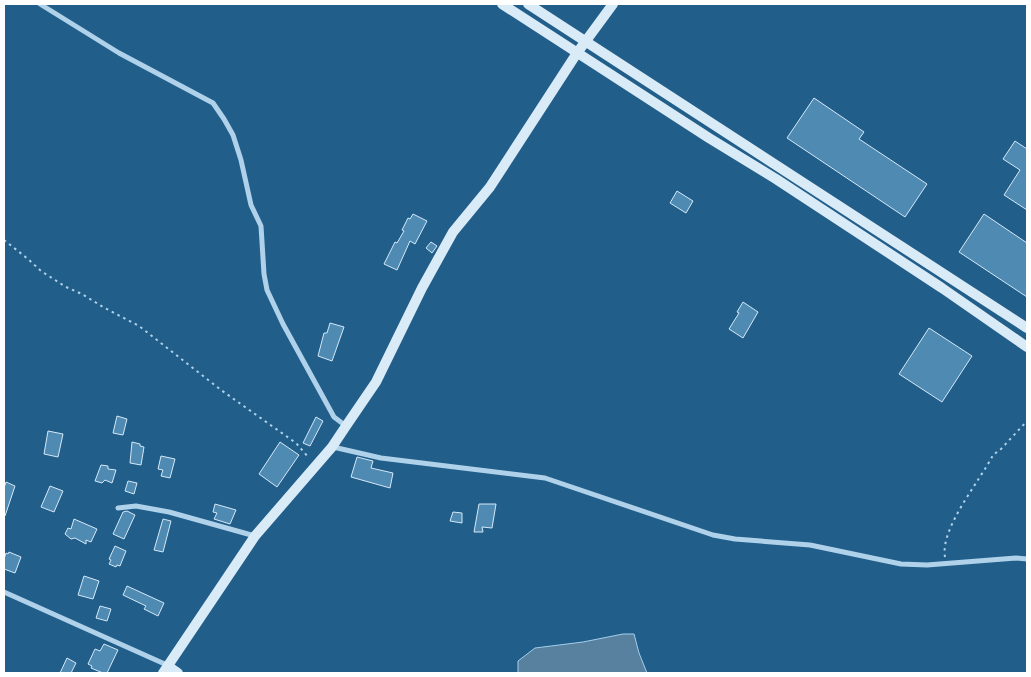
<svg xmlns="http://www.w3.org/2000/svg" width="1031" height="677" font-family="'Space Grotesk',sans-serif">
  <rect width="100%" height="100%" fill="#225e8a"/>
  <polygon fill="#58819f" stroke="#a3cfeb" points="623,634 634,634 639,653 647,673 518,673 518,661 535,648 583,642"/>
  <g fill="#4f8ab3" stroke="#d4e9f8">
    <polygon points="814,98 864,132 859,139 927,184 905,217 787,138"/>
    <polygon points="1015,141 1027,149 1027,210 1004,195 1020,170 1003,159"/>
    <polygon points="677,191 693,201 686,213 670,203"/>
    <polygon points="413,214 427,221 415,244 410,241 397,270 384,264 395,242 397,243 404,231 402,230 408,218 410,219"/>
    <polygon points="984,214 1027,243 1027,297 959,252"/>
    <polygon points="431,242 437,246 432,253 426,248"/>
    <polygon points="743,302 758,312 743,338 729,329 739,313 737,312"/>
    <polygon points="330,323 344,327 332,361 318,356 324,333 327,333"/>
    <polygon points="929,328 972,356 942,402 899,374"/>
    <polygon points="117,416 127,419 123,435 113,433"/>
    <polygon points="316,417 323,421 310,446 303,443"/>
    <polygon points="48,431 63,434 58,457 44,454"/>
    <polygon points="132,442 140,444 140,446 144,447 141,465 130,463"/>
    <polygon points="280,442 299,455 277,487 259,474"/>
    <polygon points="161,456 175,459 170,478 161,476 163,470 158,469"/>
    <polygon points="357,457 373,461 371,468 393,473 390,488 351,477"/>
    <polygon points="101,465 108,466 108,469 116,470 112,483 105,480 102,483 95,481"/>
    <polygon points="128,481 137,483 134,494 125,491"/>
    <polygon points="6,482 15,486 5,516 4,516 4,488"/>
    <polygon points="50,486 63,491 54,512 41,507"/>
    <polygon points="215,504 236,510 230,524 214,519 217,513 213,512"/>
    <polygon points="479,504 496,504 492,528 482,527 483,532 474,532"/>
    <polygon points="127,511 135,515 124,539 113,534 123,512"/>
    <polygon points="453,512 462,513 462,523 450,521"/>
    <polygon points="74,519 97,529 91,542 86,540 86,544 75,538 71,539 65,534 68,528 71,529"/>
    <polygon points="163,519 171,521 163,552 154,550"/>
    <polygon points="115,546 126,551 120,566 117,565 116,567 109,564 111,560 109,559"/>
    <polygon points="9,552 21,557 15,573 4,569 4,559 6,553 8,554"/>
    <polygon points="84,576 99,581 93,599 78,595"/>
    <polygon points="127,586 164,603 158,616 144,609 146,606 123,595"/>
    <polygon points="100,606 111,609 107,621 96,618"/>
    <polygon points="104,644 118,650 107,673 103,673 91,668 92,666 88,664 95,649 100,651"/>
    <polygon points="67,658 76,663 71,673 60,673"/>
  </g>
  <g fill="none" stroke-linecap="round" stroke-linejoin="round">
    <g stroke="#afd2ea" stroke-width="2" stroke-dasharray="2.5 4" stroke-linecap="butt">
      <polyline points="4,240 28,259 41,271 66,287 82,294 103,307 139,326 221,390 296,443 309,458"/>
      <path d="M945,557C940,528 980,481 993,455L1001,449L1027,421"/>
    </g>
    <g stroke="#afd2ea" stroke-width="5">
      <polyline points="40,4 119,53 213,103 224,119 233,135 241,160 251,205 261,226 264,274 267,290 283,324 334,417 346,426"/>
      <polyline points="333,447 381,458 545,478 713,535 735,539 810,545 901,564 927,565 1016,558 1027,559"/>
      <polyline points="118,508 136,506 169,512 255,536"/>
      <polyline points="4,592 167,665"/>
    </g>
    <g stroke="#daebf8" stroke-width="10">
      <polyline points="502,4 709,138 776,179 942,288 1027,347"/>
      <polyline points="528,4 1027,328"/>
      <polyline points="168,666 178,673"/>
      <polyline points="163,673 255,536 332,447 346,426 376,382 422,288 453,232 490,187 577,53 613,4"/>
    </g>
  </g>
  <rect width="1031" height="677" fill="none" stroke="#ffffff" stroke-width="10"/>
</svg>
